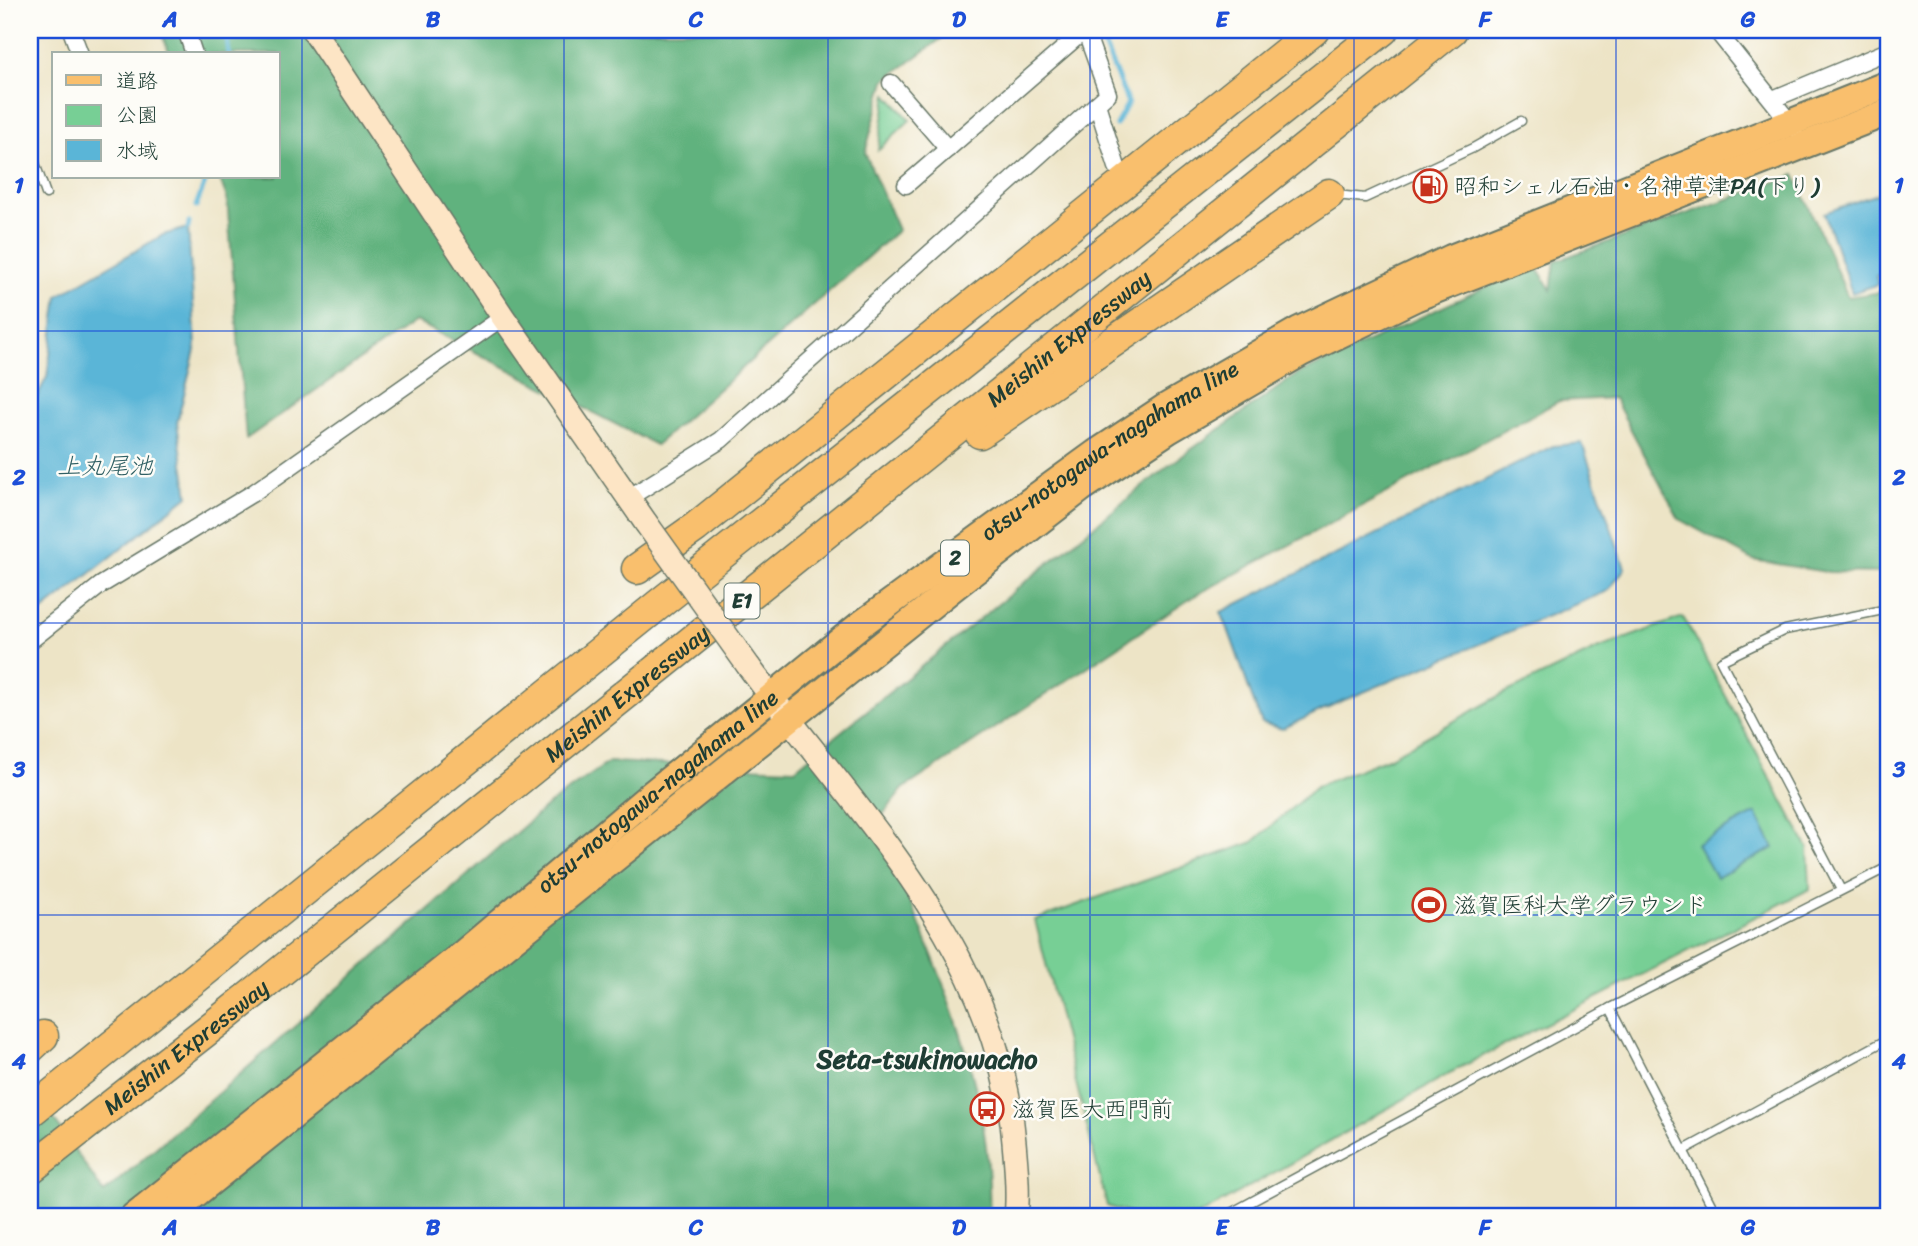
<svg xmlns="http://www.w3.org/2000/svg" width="1918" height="1246" font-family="Sriracha,'Klee One',sans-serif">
  <rect width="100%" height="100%" fill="#fdfcf7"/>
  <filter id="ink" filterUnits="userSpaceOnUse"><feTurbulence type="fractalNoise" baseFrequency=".0143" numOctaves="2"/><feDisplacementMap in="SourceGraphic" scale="14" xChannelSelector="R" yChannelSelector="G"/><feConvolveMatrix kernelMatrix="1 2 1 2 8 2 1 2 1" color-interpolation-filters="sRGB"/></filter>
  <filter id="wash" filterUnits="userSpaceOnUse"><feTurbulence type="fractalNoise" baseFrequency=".00686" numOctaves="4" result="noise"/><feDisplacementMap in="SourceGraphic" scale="28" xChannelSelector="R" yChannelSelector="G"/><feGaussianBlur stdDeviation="1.57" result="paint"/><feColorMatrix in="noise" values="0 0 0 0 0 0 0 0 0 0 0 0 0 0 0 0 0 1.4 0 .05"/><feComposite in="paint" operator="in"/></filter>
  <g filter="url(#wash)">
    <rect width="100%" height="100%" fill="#ede4c6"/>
    <g fill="#77cf95" stroke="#4b8664" stroke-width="2">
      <polygon points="887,94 910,120 878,150"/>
      <polygon points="1683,617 1808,848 1810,889 1463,1066 1197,1216 1137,1216 1107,1206 1035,920 1253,842 1317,786 1388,758 1503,694 1597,649"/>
    </g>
    <g fill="#61b27e" stroke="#407859" stroke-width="2">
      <polygon points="160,30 953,30 885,80 865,153 898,230 656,445 415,321 246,439 227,198 219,177 278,177 278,54 170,54"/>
      <path d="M1795,175L1848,297L1888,291V573L1826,572L1753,560L1679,519L1614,398L1559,401L1196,595L903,789L877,822C927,947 995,1078 989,1216H30V1084L104,1193L548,805L609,762L795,769L1168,466L1296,375L1535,264L1551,290L1555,261Z"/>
    </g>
    <g fill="#5ab5d7" stroke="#3c7986" stroke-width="2">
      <polygon points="1888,190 1888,271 1876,276 1878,284 1852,293 1824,213"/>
      <polygon points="188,228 196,346 177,423 188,496 30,621 30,410 47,377 58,296 163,235"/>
      <path d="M1582,443L1625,568L1608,591L1337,703L1282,729L1262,723C1246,686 1237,648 1221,612L1553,446Z"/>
      <polygon points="1756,813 1774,848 1716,878 1697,844"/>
    </g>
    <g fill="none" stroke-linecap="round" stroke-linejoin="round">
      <g stroke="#5ab5d7" stroke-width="5">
        <polyline points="226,30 229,54"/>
        <polyline points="1098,30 1128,103 1116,125"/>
        <polyline points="1099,140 1102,146"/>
        <polyline points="196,206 207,177"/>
        <polyline points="188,228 189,223"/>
      </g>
    </g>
  </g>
  <g filter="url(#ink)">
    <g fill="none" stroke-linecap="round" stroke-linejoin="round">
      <defs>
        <g id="lane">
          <polyline points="30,149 46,194"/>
          <polyline points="1336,195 1365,198 1473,148 1521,121"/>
          <polyline points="1841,890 1721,661 1785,630 1888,609"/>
          <polyline points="1610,1008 1717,1216"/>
          <polyline points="1684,1150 1888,1039"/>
          <polyline points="1019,1211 1040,1216"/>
          <polyline points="1225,1216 1610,1008 1888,867"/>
          <polyline points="1403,1216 1408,1214"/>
        </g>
        <g id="street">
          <polyline points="71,30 80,54"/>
          <polyline points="186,30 194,54"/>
          <polyline points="1716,30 1795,129"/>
          <polyline points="891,83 948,149"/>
          <polyline points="1773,99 1888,51"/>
          <polyline points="1097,104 1117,167"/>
          <polyline points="630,497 721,440 1108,94 1085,30 906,185"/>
          <polyline points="30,641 101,585 253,493 503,317"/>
        </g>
        <g id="secondary">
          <polyline points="313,30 503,317 646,523"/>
          <path d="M749,667C859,816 998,947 1014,1142C1016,1166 1019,1192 1016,1216"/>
        </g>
        <g id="primary">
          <path id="s1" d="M134,1216L460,956L648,797L860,625L1096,453L1164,408L1299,330L1451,258L1888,84"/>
          <polyline points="168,1216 954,587 1082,488 1169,430 1301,353 1415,298 1888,112"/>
        </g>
        <g id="highway">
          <polyline points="980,433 1329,194"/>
          <polyline points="637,569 696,527 1314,30"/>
          <polyline points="30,1048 43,1036"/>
          <polyline points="30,1112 663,601 1383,30"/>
          <path id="s2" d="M30,1169L219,1021L1452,30"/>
        </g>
      </defs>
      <use href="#lane" stroke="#677767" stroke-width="11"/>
      <use href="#street" stroke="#677767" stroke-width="19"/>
      <use href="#secondary" stroke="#677767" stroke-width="26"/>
      <use href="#primary" stroke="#677767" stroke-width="30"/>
      <use href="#highway" stroke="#677767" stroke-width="33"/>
      <use href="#lane" stroke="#fff" stroke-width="8"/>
      <use href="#street" stroke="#fff" stroke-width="16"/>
      <use href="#secondary" stroke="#fde5c5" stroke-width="23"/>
      <use href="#primary" stroke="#f9bf6d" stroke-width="26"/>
      <use href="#highway" stroke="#f9bf6d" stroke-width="30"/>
      <defs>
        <polyline id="secondary-bridge" points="646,523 749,667"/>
      </defs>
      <use href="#secondary-bridge" stroke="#677767" stroke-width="26" stroke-linecap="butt"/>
      <use href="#secondary-bridge" stroke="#fde5c5" stroke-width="23"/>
    </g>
  </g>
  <path fill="none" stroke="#1d4ed8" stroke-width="2" stroke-opacity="0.55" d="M302,30V1216M564,30V1216M828,30V1216M1090,30V1216M1354,30V1216M1616,30V1216M30,331H1888M30,623H1888M30,915H1888"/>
  <defs>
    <symbol id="fuel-ring" viewBox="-11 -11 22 22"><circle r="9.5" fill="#fdfcf7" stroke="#c8321e" stroke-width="1.5"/><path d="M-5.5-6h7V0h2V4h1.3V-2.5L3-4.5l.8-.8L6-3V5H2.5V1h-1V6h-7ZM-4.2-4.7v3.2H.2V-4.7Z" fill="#c8321e"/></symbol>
    <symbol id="stadium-ring" viewBox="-11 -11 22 22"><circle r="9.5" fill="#fdfcf7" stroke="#c8321e" stroke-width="1.5"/><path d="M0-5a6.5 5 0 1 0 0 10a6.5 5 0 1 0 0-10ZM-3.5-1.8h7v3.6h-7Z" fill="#c8321e"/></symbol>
    <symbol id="bus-ring" viewBox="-11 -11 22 22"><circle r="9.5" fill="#fdfcf7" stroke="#c8321e" stroke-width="1.5"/><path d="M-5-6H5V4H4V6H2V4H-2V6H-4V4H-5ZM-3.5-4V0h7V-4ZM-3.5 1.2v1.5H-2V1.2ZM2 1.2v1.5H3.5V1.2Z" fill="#c8321e"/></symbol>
  </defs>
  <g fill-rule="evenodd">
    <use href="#fuel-ring" x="1411" y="167" width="38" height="38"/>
    <use href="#stadium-ring" x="1410" y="886" width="38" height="38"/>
    <use href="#bus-ring" x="968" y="1090" width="38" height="38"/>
  </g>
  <g text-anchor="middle" stroke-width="5" stroke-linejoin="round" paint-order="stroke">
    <g fill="#fdfcf7" stroke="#62766e" stroke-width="2">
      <rect x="941" y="540.5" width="28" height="35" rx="5"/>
      <rect x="724.5" y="583.5" width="35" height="35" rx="5"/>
    </g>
    <g font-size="21" font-weight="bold" fill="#1f3d34">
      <text x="955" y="565">2</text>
      <text x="742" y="608">E1</text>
    </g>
    <g font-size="23" fill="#1f3d34" stroke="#fdfcf7" text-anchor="start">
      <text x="1454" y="194">昭和シェル石油・名神草津PA(下り)</text>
      <text x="1454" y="913">滋賀医科大学グラウンド</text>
      <text x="1012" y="1117">滋賀医大西門前</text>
    </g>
    <g font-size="23" fill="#1f3d34" stroke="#fdfcf7">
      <text dy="8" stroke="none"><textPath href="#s2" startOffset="1330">Meishin Expressway</textPath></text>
      <text dy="8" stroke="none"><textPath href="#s1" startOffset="1241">otsu-notogawa-nagahama line</textPath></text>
      <text dy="8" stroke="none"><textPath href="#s2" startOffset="763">Meishin Expressway</textPath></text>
      <text dy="8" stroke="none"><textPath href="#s1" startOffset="674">otsu-notogawa-nagahama line</textPath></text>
      <text dy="8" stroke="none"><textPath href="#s2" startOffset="198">Meishin Expressway</textPath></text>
    </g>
    <g font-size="24" font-style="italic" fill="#316165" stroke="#fdfcf7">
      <text x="105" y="474">上丸尾池</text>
    </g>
    <g font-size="26" font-weight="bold" fill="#1f3d34" stroke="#fdfcf7">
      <text x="927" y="1068">Seta-tsukinowacho</text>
    </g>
  </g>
  <rect width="1918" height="1246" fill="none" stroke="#fdfcf7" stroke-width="77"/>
  <rect x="52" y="52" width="228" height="126" fill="#fdfcf7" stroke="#a4b0a9" stroke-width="2"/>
  <rect x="66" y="75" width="35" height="10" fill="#f9bf6d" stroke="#a4b0a9" stroke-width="2"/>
  <text x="116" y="88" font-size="21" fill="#1f3d34">道路</text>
  <rect x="66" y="105" width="35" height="21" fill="#77cf95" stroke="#a4b0a9" stroke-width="2"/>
  <text x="116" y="122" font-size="21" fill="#1f3d34">公園</text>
  <rect x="66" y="140" width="35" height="21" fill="#5ab5d7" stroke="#a4b0a9" stroke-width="2"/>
  <text x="116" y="158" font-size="21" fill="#1f3d34">水域</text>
  <rect x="38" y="38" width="1842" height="1170" fill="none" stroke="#1d4ed8" stroke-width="2.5"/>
  <g font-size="23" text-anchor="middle" font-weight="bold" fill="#1d4ed8">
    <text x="170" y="27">A</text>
    <text x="433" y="27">B</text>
    <text x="696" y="27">C</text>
    <text x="959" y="27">D</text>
    <text x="1222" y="27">E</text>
    <text x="1485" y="27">F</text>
    <text x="1748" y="27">G</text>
    <text x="19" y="193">1</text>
    <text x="1899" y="193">1</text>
    <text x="19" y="485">2</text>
    <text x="1899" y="485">2</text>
    <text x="19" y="777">3</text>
    <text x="1899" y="777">3</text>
    <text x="19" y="1069">4</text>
    <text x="1899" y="1069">4</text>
    <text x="170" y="1235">A</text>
    <text x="433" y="1235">B</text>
    <text x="696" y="1235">C</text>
    <text x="959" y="1235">D</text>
    <text x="1222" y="1235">E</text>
    <text x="1485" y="1235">F</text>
    <text x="1748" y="1235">G</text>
  </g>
</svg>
